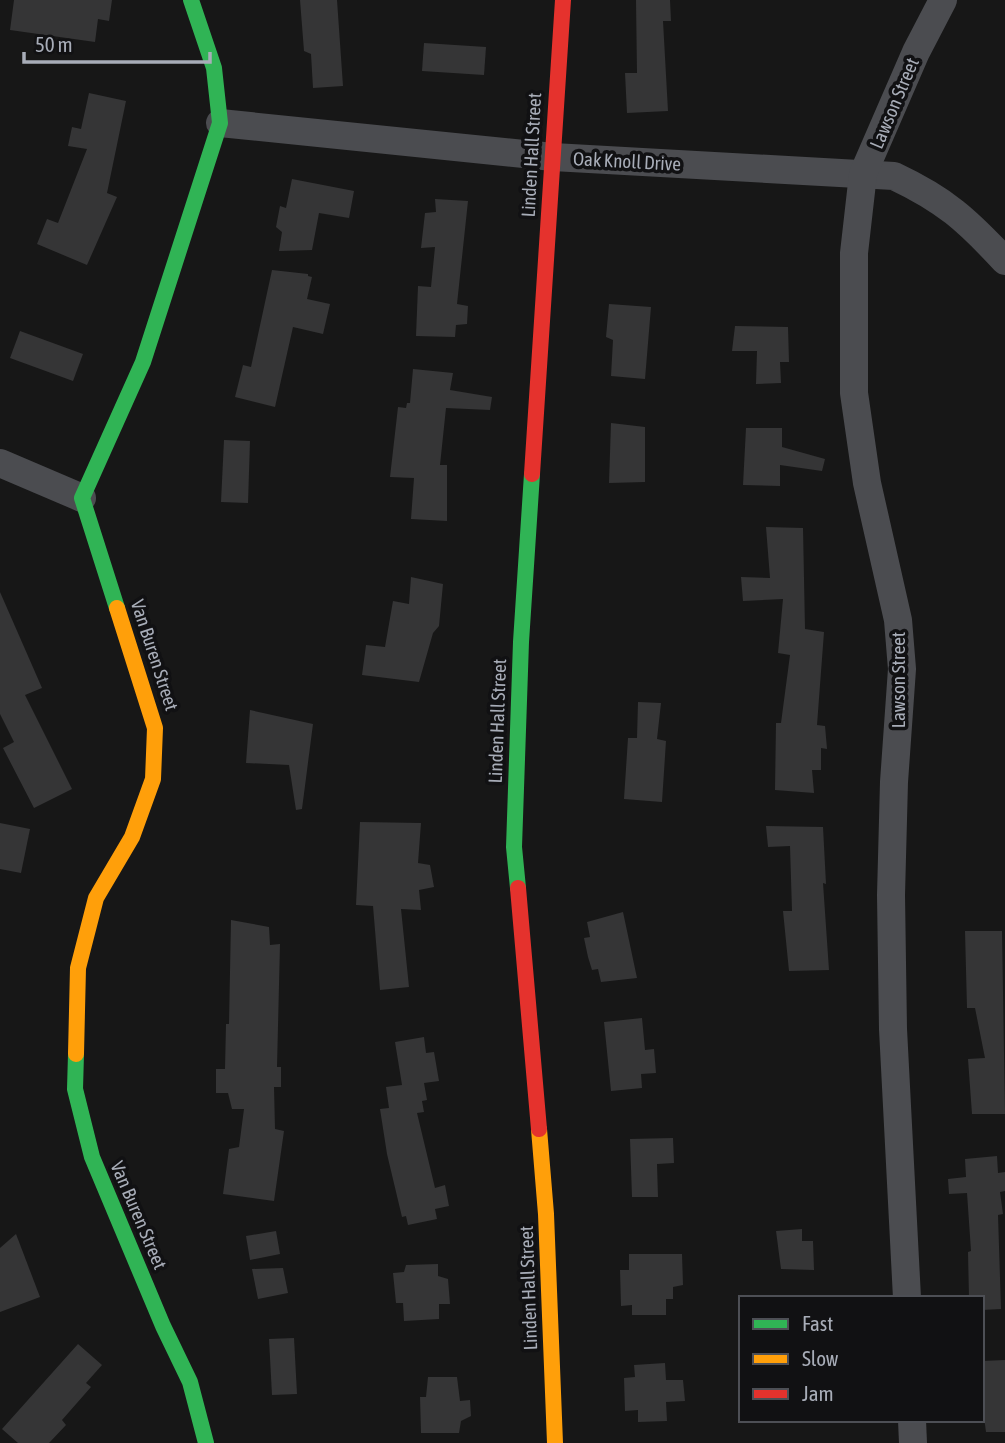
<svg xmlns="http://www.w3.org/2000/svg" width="1005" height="1443" font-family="'Asap Condensed',sans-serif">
  <rect width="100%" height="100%" fill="#171717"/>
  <g fill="#353536">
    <polygon points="14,0 112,0 109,21 98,19 95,42 10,30"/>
    <polygon points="300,0 337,0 343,86 313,88 311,54 304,51"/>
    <polygon points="636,0 670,0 671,21 663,21 668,111 627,113 625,73 637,73"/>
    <polygon points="424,43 486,47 484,75 422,71"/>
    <polygon points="89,93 126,101 107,193 117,197 87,265 37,244 47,219 58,223 87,149 68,146 72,127 81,129"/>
    <polygon points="292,179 354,191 349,218 319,213 312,250 279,251 282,232 276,227 280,206 286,208"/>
    <polygon points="435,199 468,201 457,304 468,306 467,324 456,325 455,337 416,336 418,286 431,287 435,247 421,248 425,213 436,212"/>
    <polygon points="272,270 308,274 308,276 312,277 307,299 330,304 323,334 293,327 275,407 235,397 243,365 251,367"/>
    <polygon points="609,304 651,307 645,379 611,376 613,340 606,337"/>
    <polygon points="735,326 788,327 789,362 780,362 781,383 756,384 757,351 732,351"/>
    <polygon points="20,331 83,354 73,381 10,358"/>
    <polygon points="413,369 453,373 450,390 492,397 490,410 446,408 440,465 447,465 447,521 411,519 414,478 390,477 398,407 406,408 407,403 410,403"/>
    <polygon points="611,423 645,427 645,482 609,483"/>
    <polygon points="746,428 782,428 782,447 825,459 822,471 780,465 780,486 743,485"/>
    <polygon points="224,440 250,441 248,503 221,502"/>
    <polygon points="766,527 803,528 805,629 824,632 817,725 825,726 827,749 821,748 821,770 812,770 814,793 775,790 776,723 781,723 790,655 778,653 783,599 743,601 741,577 770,578"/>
    <polygon points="411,577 443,584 439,626 433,633 419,682 362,675 366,645 385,647 393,601 409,604"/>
    <polygon points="0,592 42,688 25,695 72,789 34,808 3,748 14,742 0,714"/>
    <polygon points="638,702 661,703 657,739 666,741 662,802 624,799 628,738 637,738"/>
    <polygon points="250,710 313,724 302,809 296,810 289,765 246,763"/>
    <polygon points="360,822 421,823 418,863 430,865 434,887 419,890 421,910 401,909 409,987 380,990 373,906 356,905"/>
    <polygon points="0,823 30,829 21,873 0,869"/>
    <polygon points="766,826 823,827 826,884 823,883 829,970 789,971 783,911 792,911 790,846 768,847"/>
    <polygon points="623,912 637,978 601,982 598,969 592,970 588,957 584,938 590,937 587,922"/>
    <polygon points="231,920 269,927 270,945 280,944 277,1067 281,1067 281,1087 274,1087 275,1129 284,1131 274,1201 223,1194 229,1149 239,1147 244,1109 232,1109 228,1093 216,1093 216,1069 225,1069 226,1024 229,1024"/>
    <polygon points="965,931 1002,931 1005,1114 972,1114 968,1059 985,1058 975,1008 967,1008"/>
    <polygon points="642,1018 645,1050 654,1049 656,1073 641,1074 642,1088 611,1091 604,1022"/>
    <polygon points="424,1037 426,1053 434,1052 439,1081 424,1083 427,1100 422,1101 424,1112 417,1113 435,1188 445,1185 449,1206 435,1209 437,1219 408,1225 406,1216 402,1217 387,1154 380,1109 389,1108 386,1087 402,1085 395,1042"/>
    <polygon points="673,1138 674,1163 657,1164 658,1197 632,1197 630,1139"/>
    <polygon points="997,1156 998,1173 1005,1172 1005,1191 1000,1192 1003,1214 998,1215 1001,1309 982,1310 982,1298 969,1298 968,1252 971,1251 967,1193 949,1194 948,1179 966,1177 965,1159"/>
    <polygon points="802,1229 802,1241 813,1241 814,1270 781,1269 776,1231"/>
    <polygon points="276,1231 280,1254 250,1260 246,1236"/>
    <polygon points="16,1234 40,1297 0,1312 0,1248"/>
    <polygon points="629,1254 682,1254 683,1285 673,1287 673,1299 666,1299 666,1315 632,1315 632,1305 621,1306 620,1270 629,1270"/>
    <polygon points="438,1264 438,1276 448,1279 450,1304 439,1304 439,1319 404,1321 403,1303 396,1303 393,1273 404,1272 406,1265"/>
    <polygon points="283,1268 288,1293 258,1299 252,1269"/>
    <polygon points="294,1338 297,1394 272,1395 269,1339"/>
    <polygon points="78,1344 102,1365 86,1383 91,1387 62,1420 66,1425 49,1443 18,1443 2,1429"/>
    <polygon points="1005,1360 1005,1432 986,1432 982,1403 982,1361"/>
    <polygon points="665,1363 666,1380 683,1380 685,1401 666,1402 667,1421 638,1422 638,1410 625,1411 624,1378 635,1377 634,1365"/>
    <polygon points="428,1377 457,1377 460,1401 470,1400 471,1416 461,1421 459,1433 421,1433 420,1397 426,1397"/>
  </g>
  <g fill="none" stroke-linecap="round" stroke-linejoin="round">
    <g stroke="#4b4c50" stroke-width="28">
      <path d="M220,123L553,157L894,176C945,200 967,220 1005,261"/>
      <polyline points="0,463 82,498"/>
      <polyline points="907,1298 893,1029 891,895 894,782 902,669 898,620 867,483 854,393 854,253 863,174 916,52 943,0"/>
      <polyline points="912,1420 913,1443"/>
    </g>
    <g stroke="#30b455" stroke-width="16">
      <polyline points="117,608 82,498 143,362 220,123 214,68 191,0"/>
      <polyline points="518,888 514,847 521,642 532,474"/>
      <polyline points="76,1054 75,1089 92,1157 163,1326 190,1382 206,1443"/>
    </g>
    <g stroke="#ff9f0a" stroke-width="16">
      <polyline points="76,1054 78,968 96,898 132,837 153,779 155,728 117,608"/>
      <polyline points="539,1129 546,1214 555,1443"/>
    </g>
    <g stroke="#e5322d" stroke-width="16">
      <polyline points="532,474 563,0"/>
      <polyline points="518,888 539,1129"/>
    </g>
  </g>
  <g text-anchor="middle" stroke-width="7" stroke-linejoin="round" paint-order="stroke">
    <g font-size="19" fill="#a8adb8" stroke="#111113">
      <text transform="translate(894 103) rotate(-67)" y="7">Lawson Street</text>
      <text transform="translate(531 155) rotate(-87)" y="7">Linden Hall Street</text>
      <text transform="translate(627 161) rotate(3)" y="7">Oak Knoll Drive</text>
      <text transform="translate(155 655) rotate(72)" y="7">Van Buren Street</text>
      <text transform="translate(898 680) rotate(-90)" y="7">Lawson Street</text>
      <text transform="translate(497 721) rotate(-88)" y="7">Linden Hall Street</text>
      <text transform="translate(139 1215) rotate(67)" y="7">Van Buren Street</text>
      <text transform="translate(528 1288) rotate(-92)" y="7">Linden Hall Street</text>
    </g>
  </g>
  <rect x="739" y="1296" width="245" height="126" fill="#111113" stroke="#4d4f55" stroke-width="2"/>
  <rect x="753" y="1319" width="35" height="10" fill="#30b455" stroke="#4d4f55" stroke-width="2"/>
  <text x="802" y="1331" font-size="21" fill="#a8adb8">Fast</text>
  <rect x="753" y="1354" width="35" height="10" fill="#ff9f0a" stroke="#4d4f55" stroke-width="2"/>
  <text x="802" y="1366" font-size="21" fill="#a8adb8">Slow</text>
  <rect x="753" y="1389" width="35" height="10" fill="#e5322d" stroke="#4d4f55" stroke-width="2"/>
  <text x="802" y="1401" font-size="21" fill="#a8adb8">Jam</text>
  <path d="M24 52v10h186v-10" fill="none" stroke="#a8adb8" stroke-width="3.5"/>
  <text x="35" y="52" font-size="21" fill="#a8adb8" stroke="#111113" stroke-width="5" paint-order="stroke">50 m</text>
</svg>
